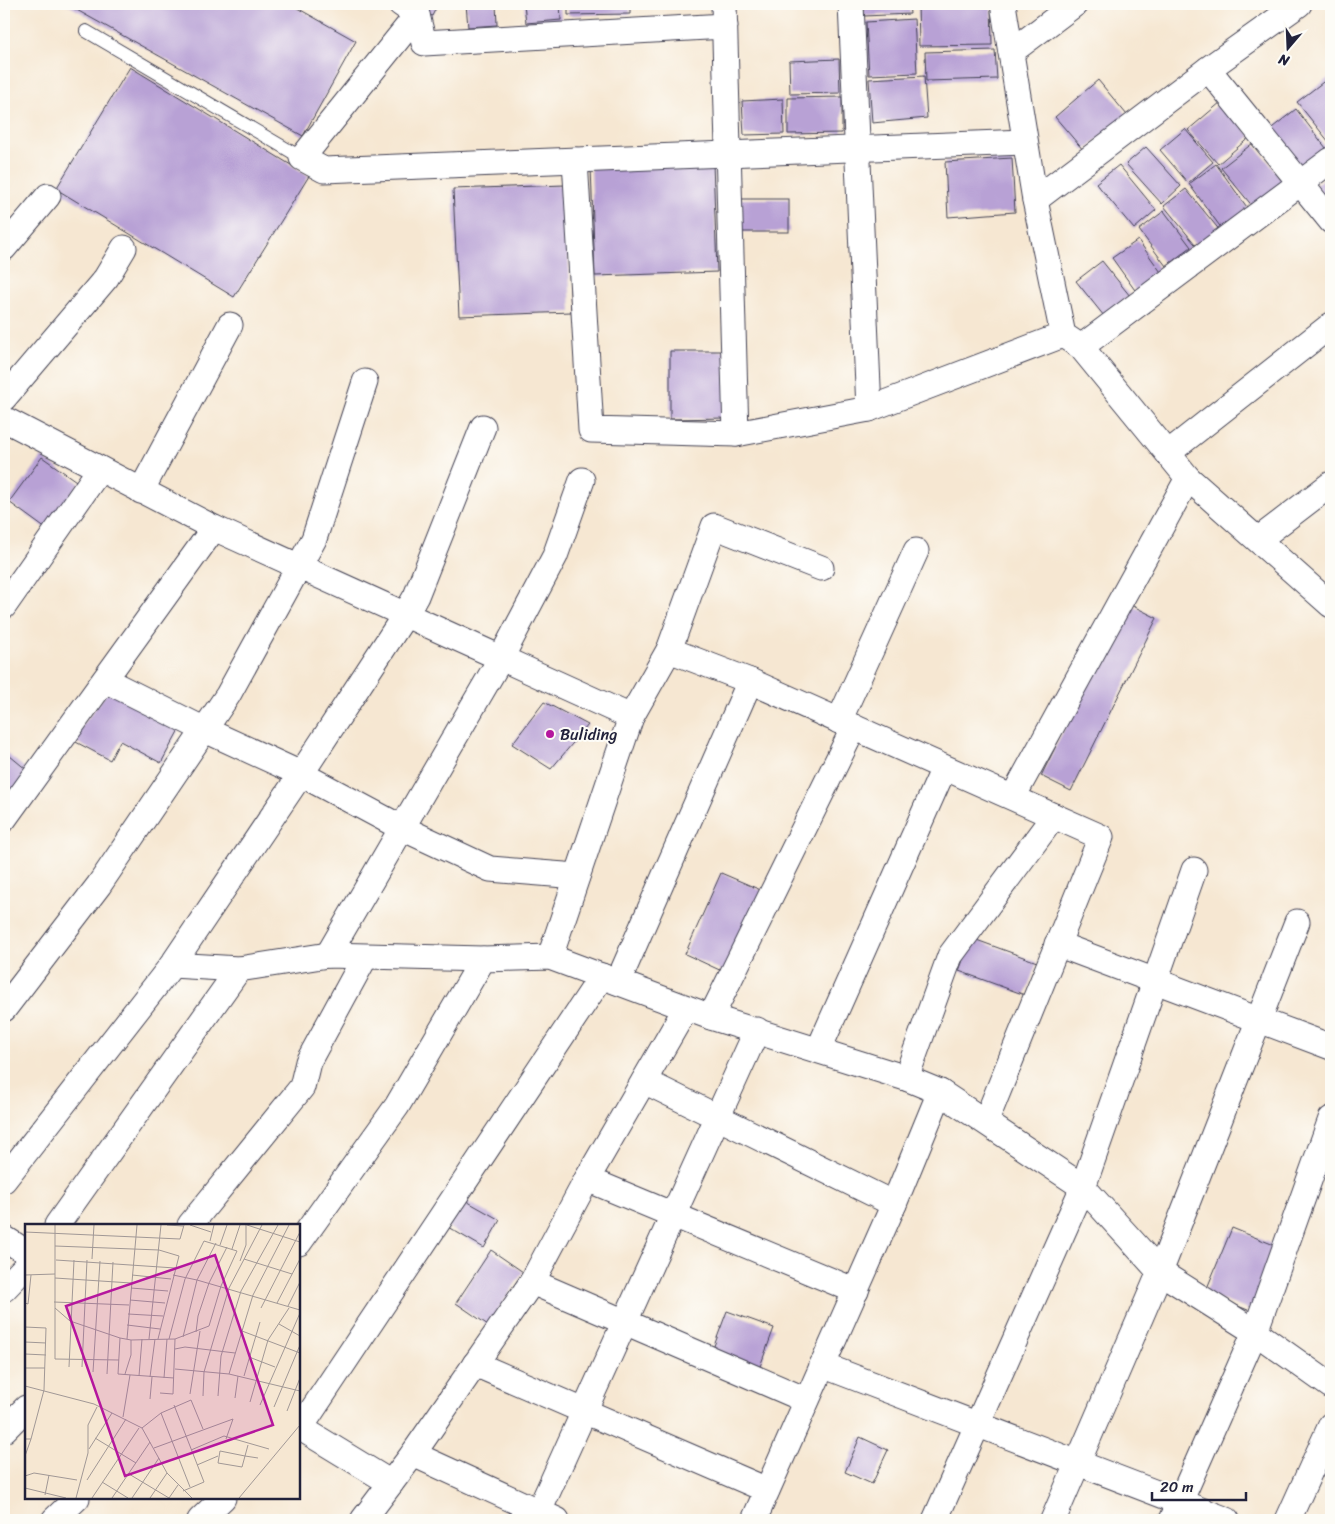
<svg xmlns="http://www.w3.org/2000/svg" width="1335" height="1524" font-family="Sriracha,sans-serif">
  <rect width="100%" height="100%" fill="#fdfcf7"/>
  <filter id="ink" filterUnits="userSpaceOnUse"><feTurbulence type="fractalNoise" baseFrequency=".02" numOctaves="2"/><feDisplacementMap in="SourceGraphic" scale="10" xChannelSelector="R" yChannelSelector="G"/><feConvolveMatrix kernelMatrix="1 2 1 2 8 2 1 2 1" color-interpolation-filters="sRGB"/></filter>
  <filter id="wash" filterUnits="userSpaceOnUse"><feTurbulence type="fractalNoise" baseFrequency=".0096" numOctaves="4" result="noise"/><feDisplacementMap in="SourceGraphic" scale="20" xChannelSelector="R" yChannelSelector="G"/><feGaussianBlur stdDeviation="1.12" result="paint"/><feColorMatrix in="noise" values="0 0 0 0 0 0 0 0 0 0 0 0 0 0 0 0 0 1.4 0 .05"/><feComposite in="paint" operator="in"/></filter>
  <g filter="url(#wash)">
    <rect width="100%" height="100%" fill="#f6e7d2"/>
    <g id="blocks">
      <g fill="#b8a1d5">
        <polygon points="66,4 290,4 356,41 303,136"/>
        <polygon points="408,4 438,4 432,16"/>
        <polygon points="466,4 496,4 497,25 468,27"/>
        <polygon points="524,4 560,4 561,20 526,23"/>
        <polygon points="568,4 630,4 630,14 568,15"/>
        <polygon points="864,4 909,4 910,14 864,16"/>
        <polygon points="918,4 991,4 992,45 919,46"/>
        <polygon points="914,19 917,73 869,75 866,22"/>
        <polygon points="995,50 997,79 926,81 925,52"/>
        <polygon points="839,59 840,93 790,94 789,61"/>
        <polygon points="130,67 309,176 234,297 56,189"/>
        <polygon points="924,76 927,118 872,123 869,79"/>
        <polygon points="1331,76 1331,140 1329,142 1297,102"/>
        <polygon points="1098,80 1127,115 1084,151 1055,117"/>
        <polygon points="842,97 842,133 788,134 788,98"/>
        <polygon points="783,99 784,134 744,135 742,101"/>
        <polygon points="1221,102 1251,136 1218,164 1188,130"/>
        <polygon points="1296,109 1326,148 1298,170 1268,131"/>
        <polygon points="1185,129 1213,162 1188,183 1160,150"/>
        <polygon points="1253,143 1285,183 1254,208 1221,168"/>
        <polygon points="1146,147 1181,186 1162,204 1126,164"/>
        <polygon points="1012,158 1015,212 948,217 945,162"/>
        <polygon points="713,163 717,272 595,276 591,167"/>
        <polygon points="1216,164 1249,210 1222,229 1189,184"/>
        <polygon points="1119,165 1156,210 1134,229 1096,183"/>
        <polygon points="1331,173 1331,207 1315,185"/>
        <polygon points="565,185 571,312 459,316 453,189"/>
        <polygon points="1186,189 1221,232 1199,249 1164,206"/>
        <rect x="737" y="199" width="52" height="33"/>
        <polygon points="1164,211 1191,247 1166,266 1139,230"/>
        <polygon points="1138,240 1163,275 1137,293 1112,258"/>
        <polygon points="1102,261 1130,296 1104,316 1076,281"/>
        <polygon points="670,351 726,351 726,418 670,419"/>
        <polygon points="42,457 79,483 46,529 9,502"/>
        <polygon points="1127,603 1157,618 1071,791 1041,776"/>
        <polygon points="111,687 182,724 161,763 120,741 110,760 72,740"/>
        <polygon points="544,702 588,725 551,769 512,744"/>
        <polygon points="4,751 33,775 13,799 4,791"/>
        <polygon points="721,873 763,891 726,973 685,954"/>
        <polygon points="971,938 1037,962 1025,995 959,971"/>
        <polygon points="461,1198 500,1220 484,1248 446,1226"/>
        <polygon points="1232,1228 1279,1247 1253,1312 1205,1293"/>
        <polygon points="491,1250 523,1272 488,1325 456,1303"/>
        <polygon points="727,1311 774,1328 758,1372 711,1354"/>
        <polygon points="860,1437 888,1450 872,1484 845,1472"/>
      </g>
    </g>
  </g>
  <g filter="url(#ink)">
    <use href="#blocks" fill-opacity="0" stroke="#424052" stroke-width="1"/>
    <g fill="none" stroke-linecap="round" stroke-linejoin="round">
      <defs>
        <polyline id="lane" points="86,31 302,158"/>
        <g id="street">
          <polyline points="401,4 417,15 424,43 725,26"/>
          <polyline points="724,4 736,434"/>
          <polyline points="851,4 869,409"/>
          <polyline points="1003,4 1035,200 1063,335 1081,347 1188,478 1331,605"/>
          <polyline points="417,15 302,158 324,170 1025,142"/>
          <polyline points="1011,52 1075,4"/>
          <polyline points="1208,69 1331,221"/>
          <polyline points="575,160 591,430 736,434 869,409 1063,335"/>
          <polyline points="1035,200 1208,69 1299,4"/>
          <polyline points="4,248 48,196"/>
          <polyline points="1081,347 1331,160"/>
          <polyline points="4,398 106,278 124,248"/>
          <polyline points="4,419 214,528 4,819"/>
          <polyline points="1168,453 1331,325"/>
          <polyline points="141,491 230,325"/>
          <polyline points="214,528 631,717"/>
          <polyline points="1259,539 1331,484"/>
          <polyline points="4,606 100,469"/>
          <polyline points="669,650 750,681 1101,837 986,1121"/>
          <polyline points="105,680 205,730 301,774 402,828 490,869 577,876"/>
          <polyline points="839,721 916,551"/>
          <polyline points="1013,797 1188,478"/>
          <polyline points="1057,944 1331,1047"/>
          <polyline points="328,955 501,658 555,556 582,480"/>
          <polyline points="550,957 631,717 669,650 714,526 821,568"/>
          <polyline points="172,965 239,969"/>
          <polyline points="618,982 750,681"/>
          <polyline points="4,1009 99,885 228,695 314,539 365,382"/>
          <polyline points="711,1017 854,727"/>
          <polyline points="819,1049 944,768"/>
          <polyline points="906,1078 950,956 1054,816"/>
          <polyline points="644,1081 894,1204"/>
          <polyline points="587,1179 856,1291"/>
          <polyline points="4,1180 172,965 301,774 405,615 416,596 483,427"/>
          <polyline points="57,1225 239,969 328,955 483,959 550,957 711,1017 906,1078 940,1092 1083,1187 1160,1272 1255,1332 1331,1386"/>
          <polyline points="190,1225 302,1087 308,1062 365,957"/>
          <polyline points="4,1238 26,1252"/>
          <polyline points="299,1243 397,1106 483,959"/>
          <polyline points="532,1282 806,1400"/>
          <polyline points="4,1289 26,1266"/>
          <polyline points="475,1364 767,1490"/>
          <polyline points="822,1365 1227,1520"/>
          <polyline points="299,1425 307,1418 602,976"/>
          <polyline points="299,1427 391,1483"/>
          <polyline points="4,1430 26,1408"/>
          <polyline points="413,1454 557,1520"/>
          <polyline points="54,1520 77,1498"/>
          <polyline points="200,1520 223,1498"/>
          <polyline points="363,1520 413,1454 532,1282 587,1179 686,1008"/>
          <polyline points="535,1520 757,1030"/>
          <polyline points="754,1520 894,1204 940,1092"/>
          <polyline points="935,1520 1083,1187 1194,870"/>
          <polyline points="1053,1520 1160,1272 1297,922"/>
          <polyline points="1172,1520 1255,1332 1331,1119"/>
          <polyline points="1288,1520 1331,1425"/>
        </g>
      </defs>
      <use href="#lane" stroke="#424052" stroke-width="14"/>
      <use href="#street" stroke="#424052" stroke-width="27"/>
      <use href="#lane" stroke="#fff" stroke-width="12"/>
      <use href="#street" stroke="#fff" stroke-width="25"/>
    </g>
  </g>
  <circle fill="#b5179e" stroke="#fdfcf7" stroke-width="2" cx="550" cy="734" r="5"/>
  <g text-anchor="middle" stroke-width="4" stroke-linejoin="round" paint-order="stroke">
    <g font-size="16" fill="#22223b" stroke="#fdfcf7" text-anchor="start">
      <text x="560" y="740">Buliding</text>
    </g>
  </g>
  <g transform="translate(25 1224)">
    <rect width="275" height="275" fill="#f6e7d2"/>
    <path fill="none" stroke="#a19896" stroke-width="1" d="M30,1V135L94,136M142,1L158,2M165,1L186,8M222,1L275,18M264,1L228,71L204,150L275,167M0,8L155,15L159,1M185,17L189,1M195,21L202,1M30,22L134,26L154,32L133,115M207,25L215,1M67,35L69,1M219,35L267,50M31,36L150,44M215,37L221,21V1M0,51L30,50M107,51L146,55M148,51L172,56L191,19M30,54L106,59M106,64L143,67M105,76L140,79M29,78L104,81M0,79L3,80L6,51M252,79L275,35M263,82L275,58M30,84L45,97L95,114L106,116L150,115L184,102L196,62L212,27L179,17L160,55L144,115M236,84L275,8M103,90L138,92M254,100L275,112M102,101L135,105M0,103L21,104L19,166L6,215M217,107L275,129M171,108L173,92L184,59L202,23M158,113L172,56L275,86M95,114L93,150L149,154M102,115L112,1M124,115L136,1M0,118L21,119M150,125L160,123L210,129M0,130L21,131M224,133L250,143M44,143L49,36M57,143L62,36M0,144H20M150,145L204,150M68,148L75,37M82,150L88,38M100,150L106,131V116M114,152L117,115M219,152L235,98M125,153L130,115M139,154L142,115M0,162L69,180L117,204L142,249L167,274M135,169L148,170L150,115M165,170L175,107M178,172L179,148L204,64L237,1M193,172L196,132L216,67L253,1M210,174L213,152M125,175L127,153M225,178L243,116L264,84M149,181L179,258L158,267M235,181L275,89M249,183L275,121M262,187L275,154M136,189L165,263M98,193L105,151M117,204L136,189L166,176L178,205M70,214L111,239M0,215H6L0,232M223,221L217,243L193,239L195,227L220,232L233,234M129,224L208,195L201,215M64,225L87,189M166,226L199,212L244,225M172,241L193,232M104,250L144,274M0,252L9,249L52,256M62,256L101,195M77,258L103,274M0,264L41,274M20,271L24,251M51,274L63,229V201L72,183M67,274L114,204M87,274L125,218M107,274L134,234M125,274L142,249M144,274L153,261M214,274L275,201"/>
    <path fill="#b5179e" fill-opacity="0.15" stroke="#b5179e" stroke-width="2.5" d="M190,31L248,201L100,252L41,82Z"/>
    <rect width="275" height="275" fill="none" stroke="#22223b" stroke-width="2.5"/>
  </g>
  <rect width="1335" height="1524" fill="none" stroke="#fdfcf7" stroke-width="20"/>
  <g transform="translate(1288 48) rotate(199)" stroke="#fdfcf7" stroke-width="4" paint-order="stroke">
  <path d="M0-4L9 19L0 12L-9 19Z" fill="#22223b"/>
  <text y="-8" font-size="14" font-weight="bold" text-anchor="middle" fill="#22223b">N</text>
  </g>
  <path d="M1152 1492v8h94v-8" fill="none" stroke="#22223b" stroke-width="2.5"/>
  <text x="1160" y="1492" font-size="15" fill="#22223b" stroke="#fdfcf7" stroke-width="4" paint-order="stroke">20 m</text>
</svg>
